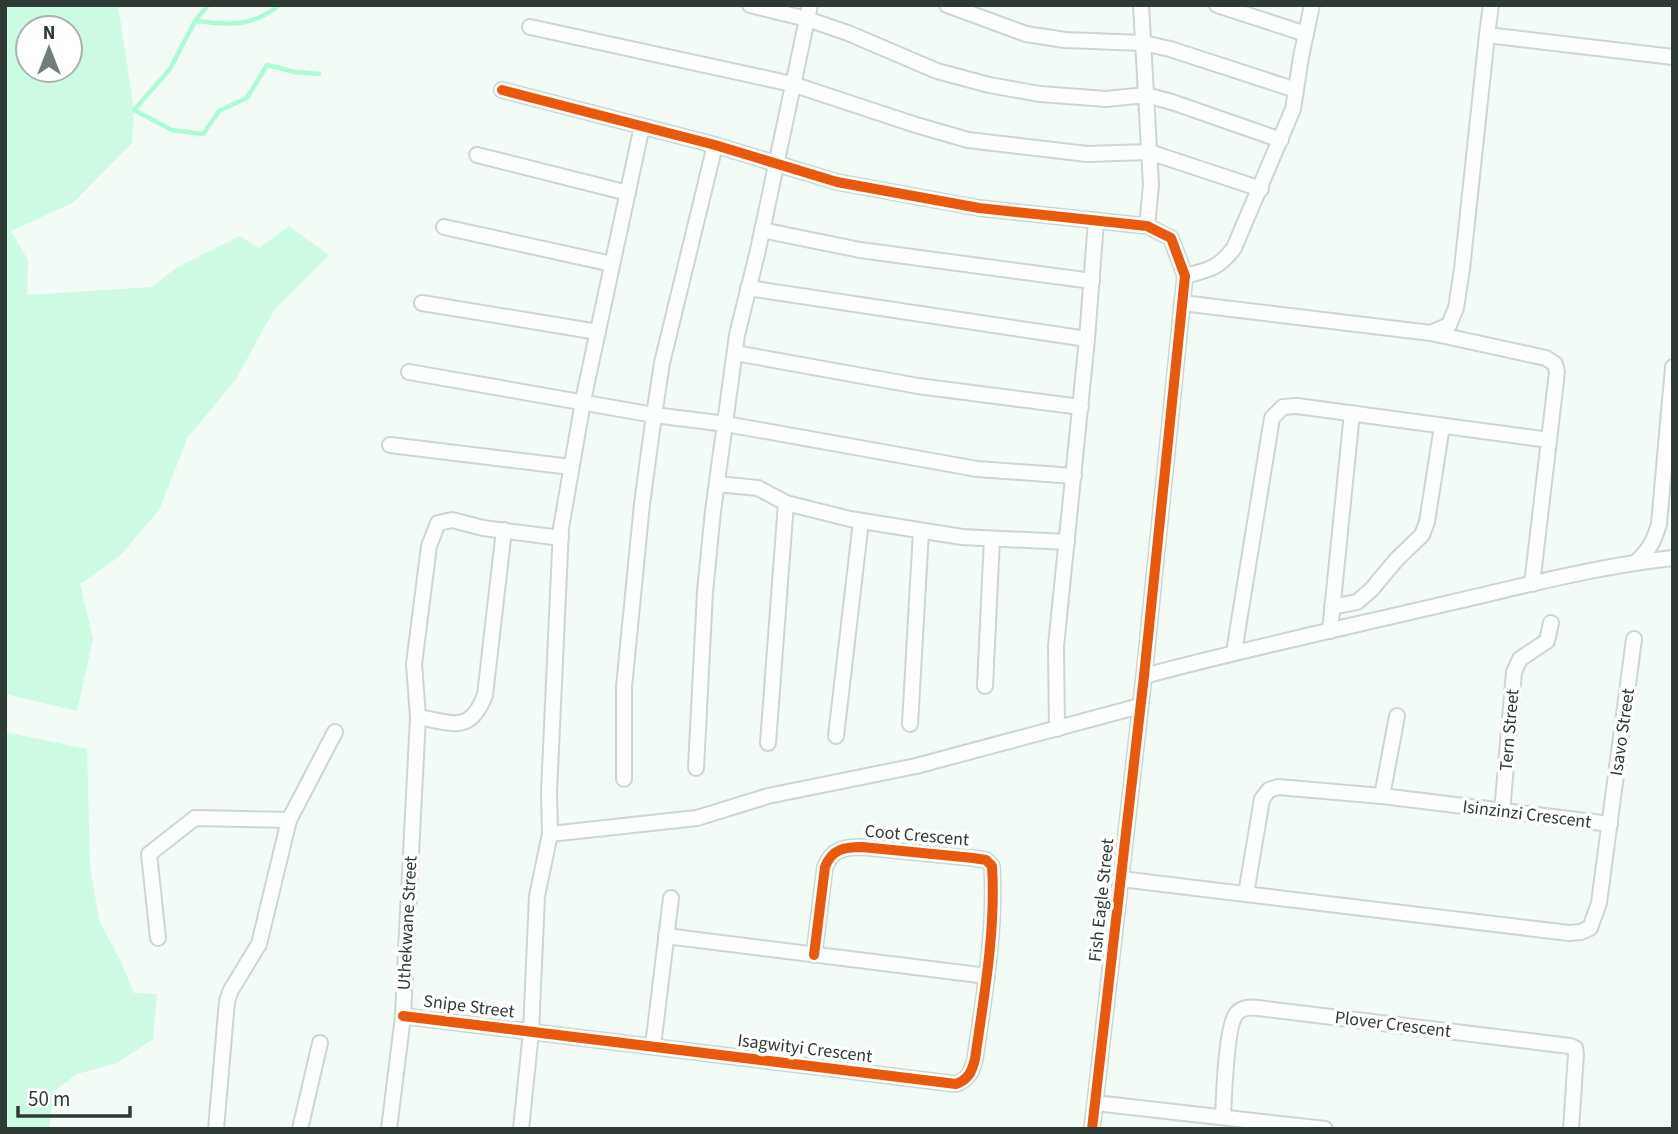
<svg xmlns="http://www.w3.org/2000/svg" width="1678" height="1134" font-family="'Source Sans 3',sans-serif">
  <rect width="100%" height="100%" fill="#f2fbf6"/>
  <g fill="#cdfae2" fill-rule="evenodd">
    <path d="M5,5H118L134,110L132,143L74,202L11,231L28,260L27,295L152,287L176,268L240,236L259,248L289,226L329,255L274,310L236,379L188,437L159,510L120,556L80,584L93,639L77,711L5,694ZM28,28H70V70H28Z"/>
    <polygon points="5,732 87,749 90,866 99,920 121,962 134,993 157,994 153,1039 117,1063 77,1074 54,1091 49,1129 5,1129"/>
  </g>
  <g fill="none" stroke-linecap="round" stroke-linejoin="round">
    <g stroke="#abfcd4" stroke-width="4.5">
      <polyline points="208,5 195,21 170,69 134,110 172,130 203,134 219,111 247,98 267,65 295,72 319,74"/>
      <path d="M195,21C228,25 251,28 279,5"/>
    </g>
    <defs>
      <g id="minor">
        <polyline points="750,5 807,19 848,33 937,71 989,85 1040,94 1106,99 1146,95 1172,102 1281,140"/>
        <polyline points="947,5 1026,34 1065,40 1143,43 1170,49 1296,90"/>
        <polyline points="1141,5 1151,185 1147,226"/>
        <polyline points="1217,5 1306,34"/>
        <polyline points="1491,5 1487,35 1673,57"/>
        <polyline points="530,27 792,84 916,125 968,140 1087,154 1149,152 1261,189"/>
        <polyline points="502,90 715,145 837,182 979,208 1147,226 1171,238 1185,276 1144,676 1092,1129"/>
        <polyline points="477,155 628,193"/>
        <polyline points="444,227 612,264"/>
        <polyline points="762,230 860,250 1092,281"/>
        <path d="M1185,276C1209,270 1219,268 1234,248L1293,109L1301,57L1312,5"/>
        <polyline points="748,288 1087,339"/>
        <polyline points="422,303 598,332"/>
        <polyline points="1182,303 1431,333 1449,325 1456,308 1462,269 1487,35"/>
        <polyline points="1431,333 1546,358 1555,364 1557,372 1549,440"/>
        <polyline points="735,353 918,386 1081,407"/>
        <polyline points="409,372 654,415 726,424 977,469 1074,476"/>
        <polyline points="390,445 571,467"/>
        <polyline points="717,484 758,488 786,503 850,519 962,537 1067,542"/>
        <path d="M1636,562C1650,550 1654,540 1659,524L1673,367"/>
        <polyline points="1332,607 1357,602 1371,590 1397,559 1422,535 1427,522 1442,426"/>
        <polyline points="1330,631 1352,413"/>
        <polyline points="1234,652 1272,418 1283,407 1297,406 1549,440 1532,584"/>
        <path d="M1144,676C1245,649 1347,627 1449,603C1523,586 1597,566 1673,558"/>
        <polyline points="985,686 992,539"/>
        <path d="M418,717C453,723 470,734 485,695L504,530"/>
        <polyline points="910,724 921,531"/>
        <polyline points="1057,729 1056,646 1087,339 1096,221"/>
        <polyline points="836,736 861,521"/>
        <polyline points="768,743 786,503"/>
        <polyline points="696,768 705,592 713,511 737,335 758,250 810,5"/>
        <polyline points="624,779 624,687 642,504 654,415 662,363 715,145"/>
        <polyline points="1382,796 1397,716"/>
        <polyline points="1502,812 1514,672 1520,659 1547,641 1551,623"/>
        <polyline points="550,834 697,818 768,796 916,766 1140,706"/>
        <polyline points="1121,879 1569,933 1581,932 1590,928 1599,903 1634,639"/>
        <polyline points="1246,894 1262,799 1269,790 1278,787 1382,796 1610,824"/>
        <polyline points="666,936 987,976"/>
        <polyline points="158,938 149,854 195,818 289,820"/>
        <path d="M403,1016L956,1084C969,1079 972,1071 975,1059C984,996 996,930 992,866L986,860L973,858L862,847C844,847 832,849 825,867L814,955"/>
        <polyline points="653,1046 671,898"/>
        <polyline points="1095,1103 1325,1129"/>
        <path d="M1223,1116C1224,1097 1226,1024 1237,1013C1243,1007 1250,1007 1258,1008L1570,1046L1575,1048L1576,1054L1571,1129"/>
        <polyline points="216,1129 227,1001 231,990 259,944 289,820 335,732"/>
        <polyline points="300,1129 320,1043"/>
        <polyline points="389,1129 403,1016 406,951 418,717 414,664 429,546 438,523 452,520 483,528 561,538"/>
        <polyline points="521,1129 531,1032 537,896 550,834 549,792 561,528 584,396 642,126"/>
      </g>
    </defs>
    <use href="#minor" stroke="#cdd6d1" stroke-width="18"/>
    <use href="#minor" stroke="#fdfefe" stroke-width="14"/>
    <defs>
      <g id="cycleway">
        <polyline points="502,90 715,145 837,182 979,208 1147,226 1171,238 1185,276 1144,676 1092,1129"/>
        <path d="M403,1016L956,1084C969,1079 972,1071 975,1059C984,996 996,930 992,866L986,860L973,858L862,847C844,847 832,849 825,867L814,955"/>
      </g>
    </defs>
    <use href="#cycleway" stroke="#fff" stroke-width="15"/>
    <use href="#cycleway" stroke="#e8590c" stroke-width="10"/>
  </g>
  <g text-anchor="middle" stroke-width="7" stroke-linejoin="round" paint-order="stroke">
    <g font-size="18" fill="#2f3a34" stroke="#fff">
      <text transform="translate(1509 730) rotate(-85)" y="6">Tern Street</text>
      <text transform="translate(1622 732) rotate(-82)" y="6">Isavo Street</text>
      <text transform="translate(1527 814) rotate(7)" y="6">Isinzinzi Crescent</text>
      <text transform="translate(917 835) rotate(5)" y="6">Coot Crescent</text>
      <text transform="translate(1101 900) rotate(-84)" y="6">Fish Eagle Street</text>
      <text transform="translate(407 923) rotate(-87)" y="6">Uthekwane Street</text>
      <text transform="translate(469 1006) rotate(7)" y="6">Snipe Street</text>
      <text transform="translate(1393 1024) rotate(7)" y="6">Plover Crescent</text>
      <text transform="translate(805 1048) rotate(7)" y="6">Isagwityi Crescent</text>
    </g>
  </g>
  <rect width="1678" height="1134" fill="none" stroke="#2f3a34" stroke-width="14"/>
  <g transform="translate(49 49)"><circle r="33" fill="#ffffff" stroke="#acb0ae" stroke-width="2"/>
  <path d="M0-5L12 26L0 18L-12 26Z" fill="#737e78"/>
  <text y="-10" font-size="19" font-weight="bold" text-anchor="middle" fill="#2f3a34">N</text>
  </g>
  <path d="M18 1106v10h112v-10" fill="none" stroke="#2f3a34" stroke-width="3.5"/>
  <text x="28" y="1106" font-size="21" fill="#2f3a34" stroke="#ffffff" stroke-width="5" paint-order="stroke">50 m</text>
</svg>
